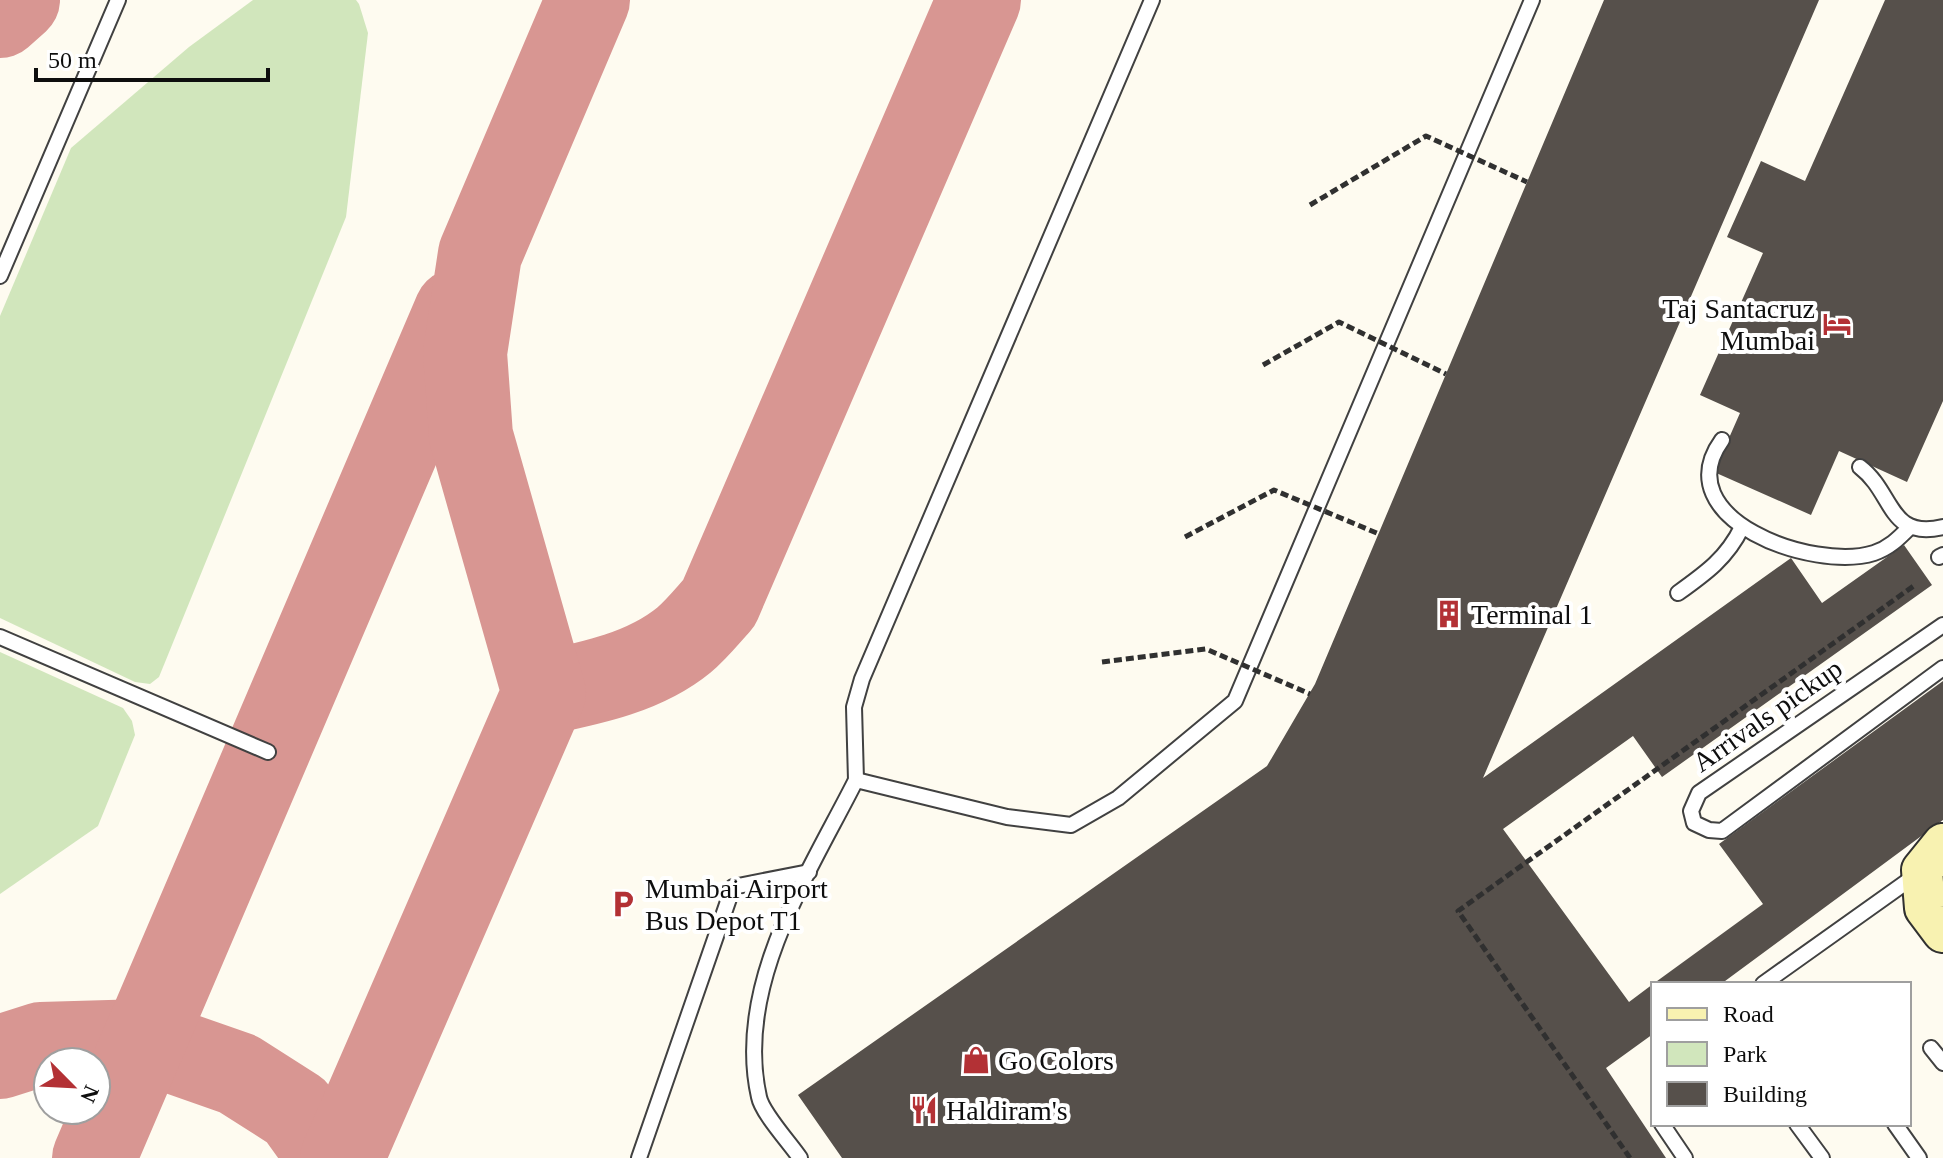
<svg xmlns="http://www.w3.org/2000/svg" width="1943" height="1158" font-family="'Times New Roman',serif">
  <rect width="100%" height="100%" fill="#fefbf0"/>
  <g fill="#d1e6bc">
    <polygon points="253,0 356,0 359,4 368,33 346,217 159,677 150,684 135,682 0,618 0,316 71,148 189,47"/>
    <polygon points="0,652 123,708 132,721 135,735 98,826 0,894"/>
  </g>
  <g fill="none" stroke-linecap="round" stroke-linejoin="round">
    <g stroke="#d89692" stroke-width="84">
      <polyline points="0,16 18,0"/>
      <path d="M544,693C592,683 645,672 684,640C697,629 708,615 719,603L979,0"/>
      <polyline points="0,1057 41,1044 144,1041 238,1074 296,1111 330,1158"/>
      <polyline points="94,1158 456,311"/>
      <polyline points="342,1158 544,693 471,436 465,353 480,254 588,0"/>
    </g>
  </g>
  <g fill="#56504b">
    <polygon points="1604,0 1819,0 1483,778 1791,558 1822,603 1904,545 1932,585 1662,777 1633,736 1503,829 1629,1002 1653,984 1653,1034 1606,1068 1666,1158 842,1158 798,1095 1267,766 1315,684"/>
    <polygon points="1885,0 1943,0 1943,401 1907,482 1839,451 1811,515 1714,472 1740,413 1700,395 1763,253 1727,237 1761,161 1805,181"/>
    <polygon points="1943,681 1943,820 1721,984 1653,984 1763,904 1719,844"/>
  </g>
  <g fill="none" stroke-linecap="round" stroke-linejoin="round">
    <defs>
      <g id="lane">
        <polyline points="0,276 118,0"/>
        <path d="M1722,440C1665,519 1814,572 1874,553C1889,548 1898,539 1909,528"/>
        <path d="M1860,467C1894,493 1888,540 1943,527"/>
        <polyline points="1939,557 1943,555"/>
        <path d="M1678,593C1706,573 1727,558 1742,527"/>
        <polyline points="1943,625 1699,793 1691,811 1694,823 1709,830 1722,831 1943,668"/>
        <polyline points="0,637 268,752"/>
        <polyline points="856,780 854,707 862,679 1152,0"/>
        <polyline points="1763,984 1919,873"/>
        <polyline points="1931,1048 1943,1063"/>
        <polyline points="1662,1124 1685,1158"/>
        <polyline points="1797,1124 1822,1158"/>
        <polyline points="1895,1124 1919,1158"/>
        <polyline points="639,1158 733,887 809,872"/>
        <path d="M800,1158C790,1143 762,1113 759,1097C734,986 808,875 856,780L1007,817L1071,825L1118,798L1235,701L1532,0"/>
      </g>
      <polyline id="secondary" points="1943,844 1922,870 1925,908 1943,932"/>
    </defs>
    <use href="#lane" stroke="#414141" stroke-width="18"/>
    <use href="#secondary" stroke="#303030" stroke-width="44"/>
    <polyline stroke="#303030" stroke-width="5" stroke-dasharray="8 4" stroke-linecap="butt" points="1630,1158 1458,911 1915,585"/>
    <use href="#lane" stroke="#fff" stroke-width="14"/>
    <use href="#secondary" stroke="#f8f2b1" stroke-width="40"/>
    <g stroke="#303030" stroke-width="5" stroke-dasharray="8 4" stroke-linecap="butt">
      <polyline points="1310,205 1426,136 1527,182"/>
      <polyline points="1263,365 1339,322 1446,374"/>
      <polyline points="1185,537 1274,490 1379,534"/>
      <polyline points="1102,662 1206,649 1310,694"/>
    </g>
  </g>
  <defs>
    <symbol id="hotel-bare" viewBox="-9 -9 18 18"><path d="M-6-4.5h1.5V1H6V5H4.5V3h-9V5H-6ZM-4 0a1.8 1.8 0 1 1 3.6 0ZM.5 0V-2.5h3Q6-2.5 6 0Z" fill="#b33135" stroke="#fff" stroke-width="2.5" paint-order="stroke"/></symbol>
    <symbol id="building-bare" viewBox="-9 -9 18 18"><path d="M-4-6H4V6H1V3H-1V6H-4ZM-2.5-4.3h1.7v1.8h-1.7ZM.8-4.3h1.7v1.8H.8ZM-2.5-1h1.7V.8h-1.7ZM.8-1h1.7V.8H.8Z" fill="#b33135" stroke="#fff" stroke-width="2.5" paint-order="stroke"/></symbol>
    <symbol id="parking-bare" viewBox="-9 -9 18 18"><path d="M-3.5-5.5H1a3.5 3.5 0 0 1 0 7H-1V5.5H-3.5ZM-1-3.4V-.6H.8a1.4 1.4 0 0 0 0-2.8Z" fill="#b33135" stroke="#fff" stroke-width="2.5" paint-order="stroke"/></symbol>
    <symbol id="shop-bare" viewBox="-9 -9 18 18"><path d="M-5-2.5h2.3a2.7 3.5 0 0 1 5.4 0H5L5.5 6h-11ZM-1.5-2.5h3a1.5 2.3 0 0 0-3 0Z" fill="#b33135" stroke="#fff" stroke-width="2.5" paint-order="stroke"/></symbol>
    <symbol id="restaurant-bare" viewBox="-9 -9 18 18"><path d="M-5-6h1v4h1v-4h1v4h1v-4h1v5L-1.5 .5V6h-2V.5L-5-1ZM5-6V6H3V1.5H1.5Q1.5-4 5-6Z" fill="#b33135" stroke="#fff" stroke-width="2.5" paint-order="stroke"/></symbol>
  </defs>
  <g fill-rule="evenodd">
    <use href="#hotel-bare" x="1817" y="304" width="40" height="40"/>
    <use href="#building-bare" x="1429" y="594" width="40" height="40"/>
    <use href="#parking-bare" x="603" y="884" width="40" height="40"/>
    <use href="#shop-bare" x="956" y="1040" width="40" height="40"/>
    <use href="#restaurant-bare" x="904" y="1090" width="40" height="40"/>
  </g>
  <g text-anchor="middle" stroke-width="8" stroke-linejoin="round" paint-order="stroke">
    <g font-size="28" fill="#0e0e0e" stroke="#fff" text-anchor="start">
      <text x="1815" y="318" text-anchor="end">Taj Santacruz<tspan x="1815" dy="32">Mumbai</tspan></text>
      <text x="1471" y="624">Terminal 1</text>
      <text x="645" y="898">Mumbai Airport<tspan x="645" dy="32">Bus Depot T1</tspan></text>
      <text x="998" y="1070">Go Colors</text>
      <text x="946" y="1120">Haldiram's</text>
    </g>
    <g font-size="28" fill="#0e0e0e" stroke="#fff">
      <text transform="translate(1767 715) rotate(-35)" y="10">Arrivals pickup</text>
    </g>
  </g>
  <rect x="1651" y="982" width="260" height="144" fill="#ffffff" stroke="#9f9f9f" stroke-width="2"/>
  <rect x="1667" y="1008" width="40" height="12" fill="#f8f2b1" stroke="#9f9f9f" stroke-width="2"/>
  <text x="1723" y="1022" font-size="24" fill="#0e0e0e">Road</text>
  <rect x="1667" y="1042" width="40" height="24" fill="#d1e6bc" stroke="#9f9f9f" stroke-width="2"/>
  <text x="1723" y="1062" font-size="24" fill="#0e0e0e">Park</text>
  <rect x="1667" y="1082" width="40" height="24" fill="#56504b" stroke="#9f9f9f" stroke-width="2"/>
  <text x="1723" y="1102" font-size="24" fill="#0e0e0e">Building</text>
  <g transform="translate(72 1086) rotate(114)"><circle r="38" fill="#ffffff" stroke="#9f9f9f" stroke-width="2"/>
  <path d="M0-6L14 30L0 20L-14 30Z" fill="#b33135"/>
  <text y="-12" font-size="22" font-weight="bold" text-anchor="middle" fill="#0e0e0e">N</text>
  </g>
  <path d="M36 68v12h232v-12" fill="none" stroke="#0e0e0e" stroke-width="4"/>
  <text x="48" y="68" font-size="24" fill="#0e0e0e" stroke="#ffffff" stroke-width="6" paint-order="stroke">50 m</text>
</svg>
